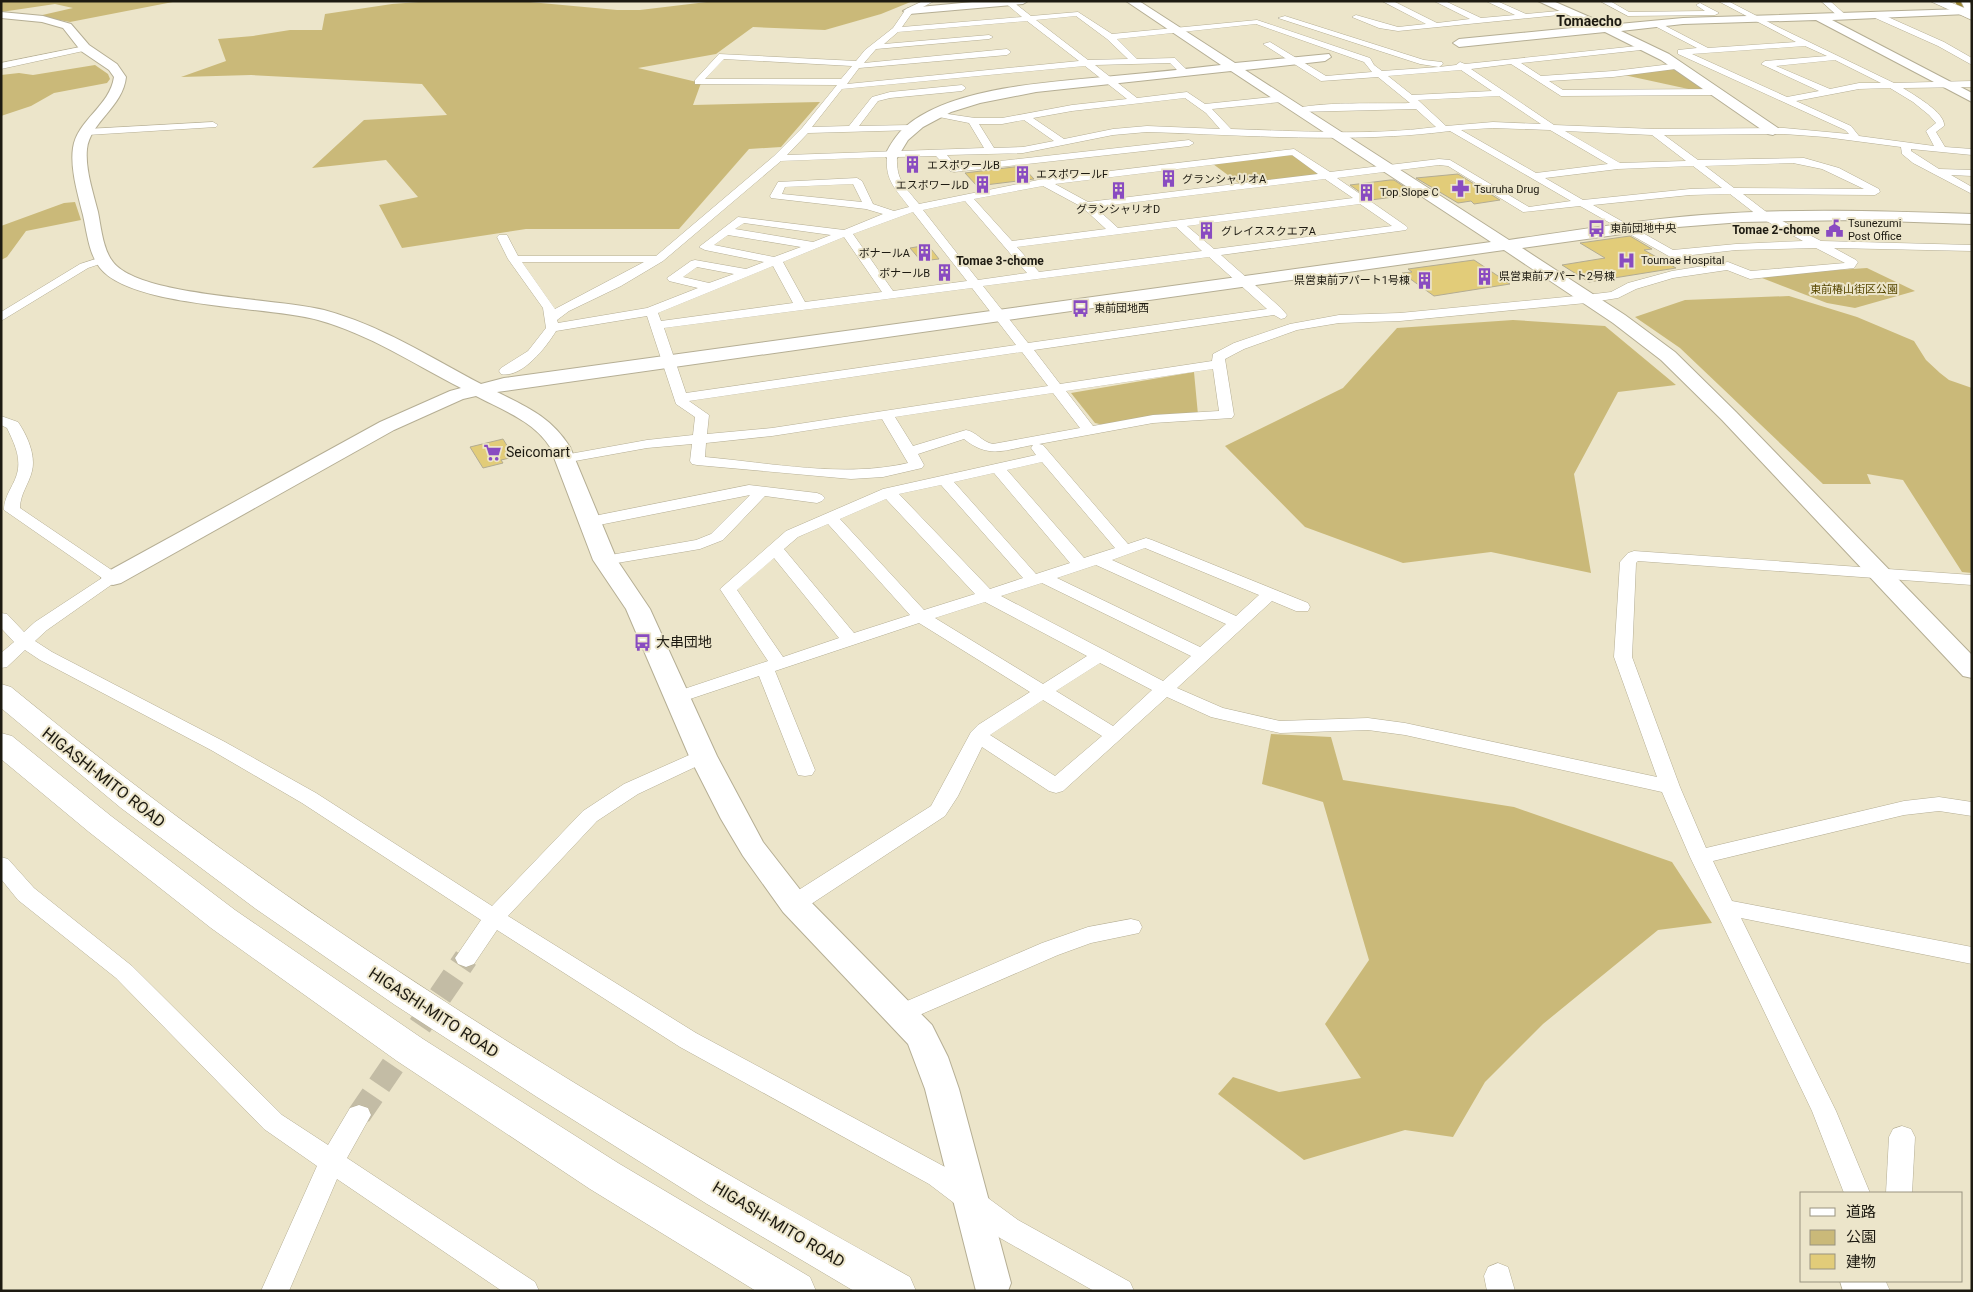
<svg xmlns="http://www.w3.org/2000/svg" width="1973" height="1292" font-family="Roboto,'Noto Sans JP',sans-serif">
  <rect width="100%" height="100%" fill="#ece5ca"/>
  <g fill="#cab979">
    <polygon points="1,1 178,1 70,22 38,16 73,8 55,4 1,12"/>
    <polygon points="432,1 519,1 617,10 640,10 715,1 913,1 881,14 825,30 753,27 716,54 638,68 701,83 693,105 820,102 781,147 749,149 679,229 526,229 402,248 379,205 418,197 386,160 312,168 364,120 447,115 422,84 251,75 181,77 226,61 218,39 253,36 290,30 322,30 325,14 392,4"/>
    <polygon points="95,65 108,74 110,79 107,83 54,93 31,106 1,116 1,75 19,73 33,75"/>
    <polygon points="1672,69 1678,69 1707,90 1693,90 1624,75"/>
    <polygon points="1289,155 1295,156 1319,173 1315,175 1240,184 1213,164"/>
    <polygon points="75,202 81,220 26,231 7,257 1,260 1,226 64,203"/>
    <polygon points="1867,268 1915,291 1855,308 1827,303 1762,278 1763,275"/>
    <polygon points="1789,296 1857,317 1914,341 1926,360 1940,373 1949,380 1972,388 1972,573 1962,572 1903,480 1867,474 1871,484 1823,484 1680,348 1635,317 1685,300"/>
    <polygon points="1513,320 1605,326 1676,385 1618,392 1574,474 1591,573 1491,552 1403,563 1305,527 1225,446 1343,388 1397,328"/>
    <polygon points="1194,372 1198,415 1104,425 1095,423 1071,393"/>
    <polygon points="1271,734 1331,737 1343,780 1514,807 1672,862 1712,923 1658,930 1543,1024 1485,1082 1453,1137 1405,1130 1304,1160 1218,1094 1233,1077 1279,1092 1361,1078 1325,1024 1369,960 1323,802 1262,784"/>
  </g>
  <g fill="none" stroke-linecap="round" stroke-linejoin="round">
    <polygon fill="#9b8631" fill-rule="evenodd" points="1955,1 1963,1 1966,8 1965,10 1959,10"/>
  </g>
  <g fill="#e2cc79" stroke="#b3ac92">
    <polygon points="1022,166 1034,179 977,186 965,173"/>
    <polygon points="1458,174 1500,200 1474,204 1471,201 1458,203 1416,178"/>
    <polygon points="1390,180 1394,180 1415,194 1371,200 1350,185"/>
    <polygon points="1630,236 1652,249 1644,250 1676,268 1589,282 1562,265 1605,258 1580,243"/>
    <polygon points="928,245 939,259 921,261 910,248"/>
    <polygon points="1474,260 1510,284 1434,296 1402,273 1412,272 1408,269"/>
    <polygon points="503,439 514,457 501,460 503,463 483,468 470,447"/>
  </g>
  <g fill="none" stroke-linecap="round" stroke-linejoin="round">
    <polyline stroke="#c3bca5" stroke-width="24" stroke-dasharray="24 12" stroke-linecap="butt" points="359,1115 466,958"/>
    <defs>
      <g id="street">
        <path d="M923,1H934L912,13L902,27L1022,17L1003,1H1012L1031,16L1078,12L1112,34L1257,20L1370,58L1374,65L1382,71L1439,67L1420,64L1278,18L1285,16L1424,60L1442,62L1443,64L1439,67L1456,65L1460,62L1465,64L1647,45L1651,47L1650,49L1521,63L1541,76L1613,71L1680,63L1683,64V68L1613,77L1549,81L1563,90L1717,89L1722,92L1717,95L1561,96L1511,64L1471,69L1554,125L1654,129L1784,128L1849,134L1845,130L1678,54V50L1697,48L1649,23L1656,21L1708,48L1796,42L1718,1H1728L1778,27L1894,83L1972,81V87L1903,88C1914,95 1946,113 1944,126L1936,132L1945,147L1972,149V155L1911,149V151L1939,169L1972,170V176L1951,175L1972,187V194L1913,163L1902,154L1901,147L1825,137L1784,134L1664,135L1698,160L1804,158L1839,168L1879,189L1880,192L1875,195L1743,194L1769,214L1821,241L1972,245V251L1834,248L1856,260L1858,262L1854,268L1750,279L1727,270L1673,278L1636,289L1618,298L1586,303L1400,321L1339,323L1297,330L1244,349L1225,359L1234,415L1232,418L1153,423L1039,444L1043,445L1128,544L1146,538L1152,540L1308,603L1310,607L1308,611H1296L1272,601L1177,688L1223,708L1280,721L1368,718L1405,723L1657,777L1614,657L1620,562L1628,553L1634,551L1972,575V585L1638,561L1636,563L1632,657L1680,787L1706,848L1904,801L1939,797L1972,802V816L1939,811L1904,815L1713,861L1732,901L1972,947V964L1741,918L1836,1111L1870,1193H1844L1812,1111L1690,857L1662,792L1405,735L1368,730L1280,733L1211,717L1167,697L1063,791L1056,793L1049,791L982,747L958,796L945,816L802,910L794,912L786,910L783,904L786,898L931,806L971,732L978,725L1030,692L919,623L775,671L815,770L812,775L805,776L798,775L759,676L678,703L672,701L669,697L672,693L768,661L720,589L786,531L883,489L1036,455L1031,448L1033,445C1004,450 989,459 964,439L918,454L924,465L922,468L883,477L851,479L697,465L692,464L690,461L692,444L647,448L564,463L559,462L557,459L559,456L564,455L647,440L693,435L695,417L676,404L647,316L556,331C547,346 522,379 501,374L499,371L501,368L528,351L546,328L543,308L508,259L497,237L499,235H507L518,256H656L774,156L802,128L837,85L695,84V80L719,54L856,61L865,50L893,28L906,9ZM1076,16L1107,39L1128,59L1088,60L1036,20ZM1027,21L1079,61L847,84L859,68L1007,55L1011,52L1007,49L864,63L876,49L989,39L993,37L989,35L884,44L898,32ZM1256,24L1364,62L1372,72L1326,76L1270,42L1263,44L1321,81L1378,77L1410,103C1391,104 1307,101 1295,110L1297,112L1416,109L1436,127C1368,136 1300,131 1231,129L1212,109L1281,102L1286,99L1281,96L1205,104L1187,92L1137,98L1095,65L1170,63L1181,74H1187V70L1175,58L1137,59L1117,39ZM1805,46L1827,56L1765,61L1761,64L1819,91L1787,97L1692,54ZM724,59L852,66L841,79H705ZM1835,60L1881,83H1859L1830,89L1776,66ZM1085,66L1127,99L1072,105L1002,118H975L934,112V116L969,123L984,148L787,155L808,133L915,130V126L912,125L859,126L878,101L890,98L962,91L966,88L962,85L890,92L872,97L849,126L812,127L842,89ZM1461,70L1492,91L1412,95L1388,76ZM1890,88L1913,102L1929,115L1936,123L1926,131L1934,146L1859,136L1851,126L1796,101L1859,89ZM1499,96L1541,124L1493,122L1446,126L1418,100ZM1185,98L1206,113L1220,129L1147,126L1113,129L1064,139L1033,118L1072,111ZM1024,120L1054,141L1023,147L994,148L979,124H1002ZM1493,128L1550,130L1608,164L1536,173L1461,130ZM1450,131L1571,201L1529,207L1450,160L1439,159L1330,172L1294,149L1043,179L919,204C905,187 896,180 897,157L936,156L950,171L954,172L1189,146L1194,143L1189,140L956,166L947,155L1023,153L1113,135L1147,132C1248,135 1349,144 1450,131ZM1565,131L1652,135L1686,161L1620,163ZM1292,155L1318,174L1088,202L1055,184ZM887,157C885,181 896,189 909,207L894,211L873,204L862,181L857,178L778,182L770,196L771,198L866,209L883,214L844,230L738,217L699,247L705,250L764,262L746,269L695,260L691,261L667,278L669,281L698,288L647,308L558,323L557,320L569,311L621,286L663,261L781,161ZM1793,163L1822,169L1864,189L1734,188L1705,166ZM1439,165L1448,166L1523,212L1580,206L1681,263L1687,260L1683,256L1736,250L1816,248L1845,263L1751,271L1728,262L1672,271L1628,283L1611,292L1586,295L1400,313L1339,315L1290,324L1234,343L1213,354L1212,361L1060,384L1034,350L1274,315L1281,319L1285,318L1287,315L1281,308L1221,255L1406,230L1408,228L1406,226L1337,178ZM1693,166L1722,188L1690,189L1583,200L1545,178L1618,169ZM1325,179L1353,198L1118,228L1095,207ZM853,184L862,202L782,194L785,187ZM1043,186L1082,207L1106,229L1012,241L974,199ZM1730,194L1761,218L1803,241L1736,244L1673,250L1593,205L1690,195ZM965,201L1027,273L978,280L923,210ZM1360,204L1392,226L1214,249L1187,226ZM913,212L967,281L893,291L853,234ZM744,223L831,235L813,242L735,229ZM1176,227L1202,251L1039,272L1017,247ZM728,235L801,247L774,257L714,245ZM844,237L882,292L805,302L783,262ZM1209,257L1267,309L1028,343L983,286ZM522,262H644L555,309ZM773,266L793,303L661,321L658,313ZM697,267L734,274L709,283L683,277ZM972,288L1016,345L686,393L664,328ZM1022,352L1048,386L772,428L707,434L709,415L689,401ZM1213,369L1219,411L1153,415L1093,426L1066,391ZM1053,393L1080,428L993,444C982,442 977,432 966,430L913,446L895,417ZM882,419L908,463C844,478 771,463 705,457L706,443L772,436ZM1042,462L1115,548L1084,558L1007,470ZM994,473L1070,563L1036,574L954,482ZM941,485L1023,578L990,589L899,494ZM886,499L975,594L924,610L840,519ZM828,524L910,615L854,633L784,549L798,537ZM1145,548L1259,595L1236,616L1112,560ZM774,558L839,638L783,657L737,590ZM1096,565L1226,624L1200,647L1057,578ZM1042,583L1191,656L1163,681L1001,596ZM985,602L1087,656L1043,684L935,618ZM1100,663L1152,690L1113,726L1056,691ZM1043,700L1102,736L1055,776L990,735Z"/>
        <polygon points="1382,1 1393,1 1437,23 1470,19 1434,1 1445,1 1481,18 1515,15 1486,1 1497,1 1526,14 1569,10 1573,12 1569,14 1398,31 1379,28 1352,17 1356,15 1398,27 1426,24"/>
        <polygon points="1600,1 1610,1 1629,12 1705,11 1696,5 1700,3 1719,13 1715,15 1628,16"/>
        <polygon points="1821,1 1830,1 1847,16 1840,18"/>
        <polygon points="1961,1 1969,1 1972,7 1972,18 1968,16"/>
        <polygon points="1873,13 1879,13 1944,42 1972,58 1972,65 1938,46 1873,17"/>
        <polygon points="85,46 89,48 88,50 1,69 1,63"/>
        <polygon points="213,122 218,125 216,127 87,135 82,132 87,129"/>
        <polygon points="102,257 108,260 106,262 88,268 1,321 1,312 80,264"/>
        <path d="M1,416L18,422C27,435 36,455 32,471C29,484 20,494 20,508L119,575L121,578L47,630L35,641L52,652L225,742L316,793L492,906L583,811L624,784L696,752L703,750L710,752L713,756L710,760L638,794L597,821L508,916L696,1033L947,1168L1018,1220L1130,1282L1134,1291H1094L1000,1238L929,1184L680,1047L497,930L474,964L466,967L458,964L455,958L481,920L302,803L211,750L40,660L25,650L7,667L1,668V653L14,642L1,628V613L7,614L24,632L35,622L102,578L4,510C4,494 16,484 18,469C20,454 13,441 7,428L1,425Z"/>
        <polygon points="749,485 817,493 822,495 825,498 822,501 817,503 765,496 723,540 700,549 605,565 599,563 597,560 599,557 696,540 711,534 750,495 589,527 583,525 581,522 583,519 589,517"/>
        <polygon points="1,857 8,859 34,888 132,966 282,1115 328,1145 350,1108 359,1105 368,1108 371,1115 347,1158 535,1282 539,1291 502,1291 337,1179 289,1291 261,1291 317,1166 264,1129 116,978 18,900 1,879"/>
        <polygon points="1131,919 1139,921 1142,927 1139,933 1091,943 1058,955 901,1023 893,1021 889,1014 893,1007 1042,943 1088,927"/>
        <polygon points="1902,1126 1911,1129 1915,1137 1912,1193 1886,1193 1889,1137 1893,1129"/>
        <polygon points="1498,1263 1508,1267 1515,1291 1487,1291 1484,1276 1488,1267"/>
        <polygon points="1840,1281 1883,1281 1886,1282 1890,1291 1843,1291"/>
      </g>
      <g id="secondary">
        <polygon points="983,1 1028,1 1023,4 909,14 903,11 909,8"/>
        <path d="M1126,1H1139L1235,63L1329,54L1331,57L1325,61L1245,70L1509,240C1573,231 1637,220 1702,215C1792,208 1882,211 1972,214V224L1856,220L1742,222L1665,228L1522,248L1625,315L1675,352L1736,412L1972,655V678L1963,676L1722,420L1661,360L1613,323L1504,250L497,392C527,407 551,417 570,447L617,560L650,609L717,756L763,842L805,896L932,1025L948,1057L959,1089L1011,1283L1008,1291H976L925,1089L908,1044L783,912L743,856L721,819L689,756L626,609L593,560L550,447C534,421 502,410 476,396L463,399L394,430L121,583L113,585L105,583L101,578L105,573L380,422L450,391L461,388C414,364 369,334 318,320C268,306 132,308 100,268C89,254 87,233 83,215C78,195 70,169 73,148C77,120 110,106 114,77L109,70L81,51L63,28L42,22L1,18V12L43,16L71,24L89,45L117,64L126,77C123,107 90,122 87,149C85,169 93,192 98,212C101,227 103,250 113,262C140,297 278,298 324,310C380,325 430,357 481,384L504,378L1491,242L1231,71L1036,92L980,103L951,112L923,127L908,140L897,158H887L885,155C890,145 896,135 905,127C952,86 1054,82 1114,76C1150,73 1185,69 1221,65Z"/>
        <polygon points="1538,1 1553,1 1608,25 1683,18 1963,9 1969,12 1967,14 1832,20 1972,93 1972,102 1816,20 1683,24 1621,31 1669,54 1778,128 1780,131 1773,135 1768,134 1661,60 1605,32 1459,47 1453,43 1459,39 1592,26"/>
      </g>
      <g id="highway">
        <polygon points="1930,1 1947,1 1972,11 1972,20"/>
        <path d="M1,684L11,687C288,915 596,1104 910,1277L916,1291H854L707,1204L537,1097L395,1005L256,909L121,808L1,708Z"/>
        <polygon points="1,733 12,736 111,816 235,910 423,1039 618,1163 810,1277 816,1291 756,1291 590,1189 397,1061 211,928 89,832 1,759"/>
      </g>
    </defs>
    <use href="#street" stroke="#b5ae94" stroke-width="1"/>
    <use href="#secondary" stroke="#b5ae94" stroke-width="2"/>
    <use href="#highway" stroke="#b5ae94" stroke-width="1"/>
    <use href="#street" fill="#fff" fill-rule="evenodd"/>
    <use href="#secondary" fill="#fff" fill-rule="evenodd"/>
    <use href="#highway" fill="#fff" fill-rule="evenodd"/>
  </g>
  <defs>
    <symbol id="building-bare" viewBox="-9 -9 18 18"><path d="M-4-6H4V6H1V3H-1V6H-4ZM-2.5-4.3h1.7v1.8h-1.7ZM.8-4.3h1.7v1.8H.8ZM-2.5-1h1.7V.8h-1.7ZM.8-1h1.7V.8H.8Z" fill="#894bc1" stroke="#ece5ca" stroke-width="2.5" paint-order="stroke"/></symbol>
    <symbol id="pharmacy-bare" viewBox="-9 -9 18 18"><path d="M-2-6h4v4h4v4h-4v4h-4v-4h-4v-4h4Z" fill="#894bc1" stroke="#ece5ca" stroke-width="2.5" paint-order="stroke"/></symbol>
    <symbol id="bus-bare" viewBox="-9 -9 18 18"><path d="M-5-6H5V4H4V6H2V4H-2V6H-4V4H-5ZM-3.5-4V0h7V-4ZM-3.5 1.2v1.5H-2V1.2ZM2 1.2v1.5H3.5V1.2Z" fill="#894bc1" stroke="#ece5ca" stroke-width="2.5" paint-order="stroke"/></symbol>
    <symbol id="civic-bare" viewBox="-9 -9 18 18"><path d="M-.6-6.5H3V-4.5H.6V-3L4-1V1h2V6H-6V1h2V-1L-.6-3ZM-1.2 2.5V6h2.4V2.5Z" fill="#894bc1" stroke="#ece5ca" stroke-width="2.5" paint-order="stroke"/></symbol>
    <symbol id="hospital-bare" viewBox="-9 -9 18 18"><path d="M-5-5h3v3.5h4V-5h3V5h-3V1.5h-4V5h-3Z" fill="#894bc1" stroke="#ece5ca" stroke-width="2.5" paint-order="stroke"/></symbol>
    <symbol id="supermarket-bare" viewBox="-9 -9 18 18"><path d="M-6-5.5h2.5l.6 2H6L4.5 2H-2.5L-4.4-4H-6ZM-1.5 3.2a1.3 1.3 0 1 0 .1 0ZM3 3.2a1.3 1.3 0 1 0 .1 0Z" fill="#894bc1" stroke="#ece5ca" stroke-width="2.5" paint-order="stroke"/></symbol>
  </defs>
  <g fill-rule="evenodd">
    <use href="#building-bare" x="900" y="152" width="25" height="25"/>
    <use href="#building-bare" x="1010" y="162" width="25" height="25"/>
    <use href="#building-bare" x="1156" y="166" width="25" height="25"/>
    <use href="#building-bare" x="970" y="172" width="25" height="25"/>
    <use href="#pharmacy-bare" x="1448" y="176" width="25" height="25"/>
    <use href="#building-bare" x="1106" y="178" width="25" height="25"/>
    <use href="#building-bare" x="1354" y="180" width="25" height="25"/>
    <use href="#bus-bare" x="1584" y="216" width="25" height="25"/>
    <use href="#civic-bare" x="1822" y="216" width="25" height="25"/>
    <use href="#building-bare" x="1194" y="218" width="25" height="25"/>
    <use href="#building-bare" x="912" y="240" width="25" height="25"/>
    <use href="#hospital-bare" x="1614" y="248" width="25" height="25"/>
    <use href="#building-bare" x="932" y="260" width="25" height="25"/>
    <use href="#building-bare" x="1472" y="264" width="25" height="25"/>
    <use href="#building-bare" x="1412" y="268" width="25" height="25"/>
    <use href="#bus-bare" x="1068" y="296" width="25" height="25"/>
    <use href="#supermarket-bare" x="480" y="440" width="25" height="25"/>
    <use href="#bus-bare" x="630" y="630" width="25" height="25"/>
  </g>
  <g text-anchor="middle" stroke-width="4" stroke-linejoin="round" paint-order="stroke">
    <g font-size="11" fill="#1d1a11" stroke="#ece5ca" text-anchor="start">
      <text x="927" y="169">エスポワールB</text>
      <text x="1036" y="178">エスポワールF</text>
      <text x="1182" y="183">グランシャリオA</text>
      <text x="969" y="189" text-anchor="end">エスポワールD</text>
      <text x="1474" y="193">Tsuruha Drug</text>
      <text x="1380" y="196">Top Slope C</text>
      <text x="1118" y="213" text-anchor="middle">グランシャリオD</text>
      <text x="1848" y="227">Tsunezumi<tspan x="1848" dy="13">Post Office</tspan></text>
      <text x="1610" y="232">東前団地中央</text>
      <text x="1221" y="235">グレイススクエアA</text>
      <text x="910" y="257" text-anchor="end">ボナールA</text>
      <text x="1641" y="264">Toumae Hospital</text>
      <text x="930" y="277" text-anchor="end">ボナールB</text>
      <text x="1499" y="280">県営東前アパート2号棟</text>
      <text x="1410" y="284" text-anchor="end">県営東前アパート1号棟</text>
      <text x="1094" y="312">東前団地西</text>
    </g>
    <g font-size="11" fill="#564701" stroke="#ece5ca">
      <text x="1854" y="293">東前椿山街区公園</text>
    </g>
    <g font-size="12" font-weight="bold" fill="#1d1a11" stroke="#ece5ca">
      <text x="1776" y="234">Tomae 2-chome</text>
      <text x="1000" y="265">Tomae 3-chome</text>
    </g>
    <g font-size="14" font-weight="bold" fill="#1d1a11" stroke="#ece5ca">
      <text x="1589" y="26">Tomaecho</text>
    </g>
    <g font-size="14" fill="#1d1a11" stroke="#ece5ca" text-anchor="start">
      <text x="506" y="457">Seicomart</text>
      <text x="656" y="647">大串団地</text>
    </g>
    <g font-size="16" fill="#1d1a11" stroke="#ece5ca">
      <text transform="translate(104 777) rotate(38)" y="6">HIGASHI-MITO ROAD</text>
      <text transform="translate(434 1012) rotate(33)" y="6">HIGASHI-MITO ROAD</text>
      <text transform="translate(779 1224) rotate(31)" y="6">HIGASHI-MITO ROAD</text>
    </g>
  </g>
  <rect width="1973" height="1292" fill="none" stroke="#1d1a11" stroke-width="5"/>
  <rect x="1800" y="1192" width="162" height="90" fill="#ece5ca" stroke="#999480"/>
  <rect x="1810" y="1208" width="25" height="8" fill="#ffffff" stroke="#999480"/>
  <text x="1846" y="1217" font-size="15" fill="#1d1a11">道路</text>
  <rect x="1810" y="1230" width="25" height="15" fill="#cab979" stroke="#999480"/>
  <text x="1846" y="1242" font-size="15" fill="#1d1a11">公園</text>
  <rect x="1810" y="1254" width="25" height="15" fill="#e2cc79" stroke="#999480"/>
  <text x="1846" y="1267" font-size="15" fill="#1d1a11">建物</text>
</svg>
